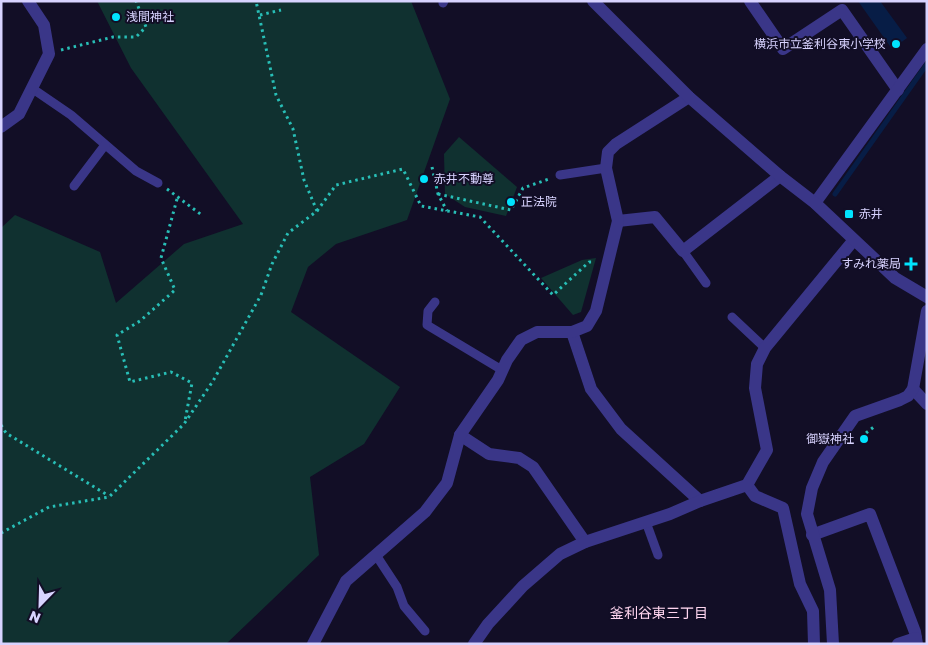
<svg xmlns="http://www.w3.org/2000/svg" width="928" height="645" font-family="'Golos Text','Noto Sans JP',sans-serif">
  <rect width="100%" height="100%" fill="#120e26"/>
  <g fill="#103130">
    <polygon points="97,1 411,1 450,99 407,220 336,244 308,267 291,312 400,387 364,444 310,477 319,555 226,644 1,644 1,228 15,215 100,252 116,303 184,244 243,224 131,68"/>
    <polygon points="459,137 517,187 506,216 465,207 445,194 444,154"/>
    <polygon points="596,258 581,312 573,315 541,278 582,260"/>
  </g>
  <polygon fill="#071d46" points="858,1 880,1 907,38 892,49"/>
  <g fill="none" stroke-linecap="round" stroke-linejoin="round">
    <polyline stroke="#071d46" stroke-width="5" points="835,194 927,64"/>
    <g stroke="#28beb6" stroke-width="3" stroke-dasharray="2.5 4" stroke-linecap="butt">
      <polyline points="260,15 281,10"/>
      <polyline points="61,50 113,37 136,37 146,27 136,1"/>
      <polyline points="432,167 438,194 447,211"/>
      <polyline points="167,189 203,216"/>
      <polyline points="438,194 511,210 523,188 549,179"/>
      <polyline points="177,199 161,258 175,290 140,321 117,335 130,382 171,372 192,383 185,421"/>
      <polyline points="317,211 336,185 403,169 421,206 480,217 553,295 589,262 593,262"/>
      <polyline points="1,425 6,433 109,496"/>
      <polyline points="866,433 875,426"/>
      <polyline points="1,533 49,507 109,497 184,424 213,381 261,295 272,264 288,233 317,211 304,180 293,129 276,95 256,1"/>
    </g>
    <g stroke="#3a3688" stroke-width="9">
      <polyline points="443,3 444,1"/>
      <polyline points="33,89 71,115 136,171 158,183"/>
      <polyline points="560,175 606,168"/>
      <polyline points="74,186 105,145"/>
      <polyline points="683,251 706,283"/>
      <polyline points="435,302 428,311 427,325 502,370"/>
      <polyline points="732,317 765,348"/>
      <polyline points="646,522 658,555"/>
      <polyline points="376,555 397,587 404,606 425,631"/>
    </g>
    <g stroke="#3a3688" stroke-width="12">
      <polyline points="750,1 783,49 842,10 898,90"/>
      <polyline points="1,127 19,114 49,54 44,25 28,1"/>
      <polyline points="815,203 927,49"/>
      <polyline points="618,221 655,217 683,251 780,176"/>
      <polyline points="572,332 591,389 621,429 700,501"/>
      <polyline points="913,389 927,404"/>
      <polyline points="460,435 489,454 519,458 533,467 585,542"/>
      <polyline points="747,485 755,496 783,508 800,584 813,611 814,644"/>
      <polyline points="812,535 870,514 915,632 917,644"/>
      <polyline points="313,644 346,581 425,512 447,483 460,435 498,380 507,360 521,340 537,332 572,332 587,326 596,311 618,221 606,168 608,152 616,144 689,97"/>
      <polyline points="474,644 488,624 523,586 560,554 585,542 670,514 700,501 747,485 767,450 755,388 757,364 765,348 853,241"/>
      <polyline points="898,644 916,638"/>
    </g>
    <g stroke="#3a3688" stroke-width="12">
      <polyline points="593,1 689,97 780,176 815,203 895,278 927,297"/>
      <polyline points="833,644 830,590 807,514 812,488 823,462 855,416 900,400 908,396 913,389 927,311"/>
    </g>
  </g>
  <g fill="#00e3fe" stroke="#120e26" stroke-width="2">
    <circle cx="116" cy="17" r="5"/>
    <circle cx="896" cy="44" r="5"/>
    <circle cx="424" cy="179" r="5"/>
    <circle cx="511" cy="202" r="5"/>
    <rect x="844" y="209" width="10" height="10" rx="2.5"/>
    <path d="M908.5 256.5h5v5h5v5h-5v5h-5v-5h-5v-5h5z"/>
    <circle cx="864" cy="439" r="5"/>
  </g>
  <g text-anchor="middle" stroke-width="4" stroke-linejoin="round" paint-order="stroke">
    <g font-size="12" fill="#d8d3ff" stroke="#120e26" text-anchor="start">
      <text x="126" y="21">浅間神社</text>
      <text x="886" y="48" text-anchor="end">横浜市立釜利谷東小学校</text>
      <text x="434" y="183">赤井不動尊</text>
      <text x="521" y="206">正法院</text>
      <text x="859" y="218">赤井</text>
      <text x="901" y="268" text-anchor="end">すみれ薬局</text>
      <text x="854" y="443" text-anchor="end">御嶽神社</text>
    </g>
    <g font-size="14" fill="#ffd5ef" stroke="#120e26">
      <text x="659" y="618">釜利谷東三丁目</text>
    </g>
  </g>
  <rect width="928" height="645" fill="none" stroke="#d8d3ff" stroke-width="5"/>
  <g transform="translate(40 605) rotate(203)" stroke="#120e26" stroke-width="4" paint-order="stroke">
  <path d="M0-4L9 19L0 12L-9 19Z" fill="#d8d3ff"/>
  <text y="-8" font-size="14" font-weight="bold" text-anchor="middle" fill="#d8d3ff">N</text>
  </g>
</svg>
